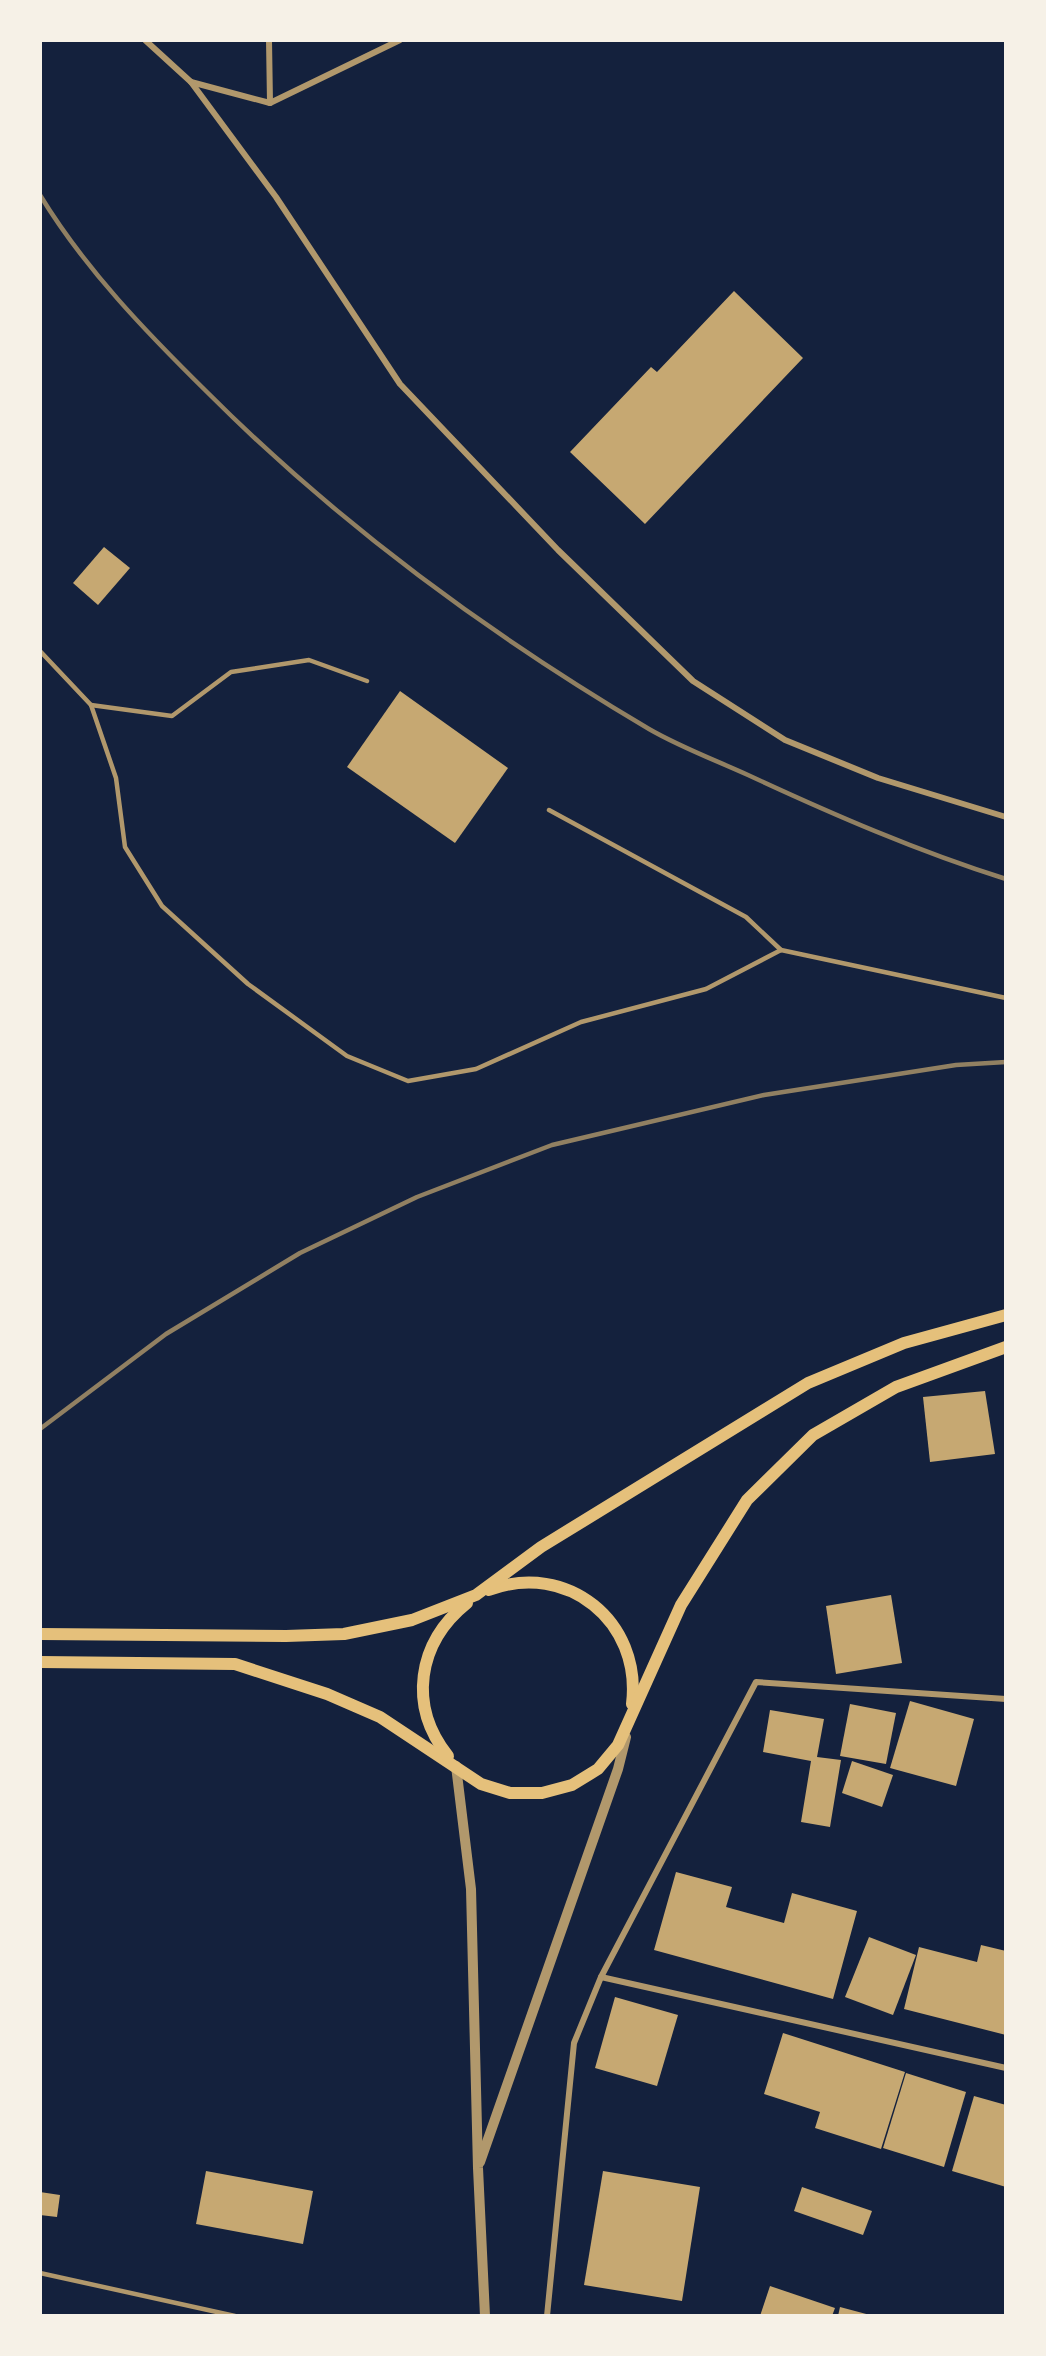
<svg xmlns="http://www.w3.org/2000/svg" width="1046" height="2356" font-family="'PT Sans',sans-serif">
  <rect width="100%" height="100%" fill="#14213d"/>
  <g fill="#c6a872">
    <polygon points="734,291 803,358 645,524 570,452 651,367 657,372"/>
    <polygon points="104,547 130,568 98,605 73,583"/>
    <polygon points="400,691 508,768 455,843 347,767"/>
    <polygon points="985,1391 995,1454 930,1462 923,1397"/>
    <polygon points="891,1595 902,1663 836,1674 826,1606"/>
    <polygon points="910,1701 974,1719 956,1786 890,1768"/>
    <polygon points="850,1704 896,1713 886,1764 840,1756"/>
    <polygon points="770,1710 824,1719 817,1757 841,1760 830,1827 801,1822 811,1761 763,1752"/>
    <polygon points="852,1761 893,1775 882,1807 842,1793"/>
    <polygon points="676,1872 732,1887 726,1907 784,1923 792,1893 857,1911 833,1999 654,1950"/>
    <polygon points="869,1937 916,1955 893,2015 845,1997"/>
    <polygon points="981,1945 1006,1951 1006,2035 904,2009 919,1947 977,1962"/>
    <polygon points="615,1997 678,2015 657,2086 595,2068"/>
    <polygon points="783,2033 905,2072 881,2149 815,2128 820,2112 764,2094"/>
    <polygon points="906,2073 966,2092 944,2167 883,2148"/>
    <polygon points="974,2096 1006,2105 1006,2187 952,2171"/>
    <polygon points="206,2171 313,2191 303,2244 196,2224"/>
    <polygon points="603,2171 700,2187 682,2301 584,2285"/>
    <polygon points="802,2187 872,2211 863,2235 794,2211"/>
    <polygon points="40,2192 60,2195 57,2217 40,2215"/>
    <polygon points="770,2286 835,2308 832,2316 760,2316"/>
    <polygon points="840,2307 870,2315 869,2316 838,2316"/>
  </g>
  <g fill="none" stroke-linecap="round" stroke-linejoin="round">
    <g stroke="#b1986c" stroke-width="4.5">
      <polyline points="40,651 91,705 116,778 125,847 162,906 248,984 347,1056 408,1081 476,1069 581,1022 706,989 781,950 1006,998"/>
      <polyline points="91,705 172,716 231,672 309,660 367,681"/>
      <polyline points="549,810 746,917 781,950"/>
      <polyline points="40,2273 235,2316"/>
    </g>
    <g stroke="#b1986c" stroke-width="6">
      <polyline points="145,40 191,82 270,103 400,40"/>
      <polyline points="269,40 270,103"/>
      <polyline points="191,82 276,197 400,384 558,550 693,681 785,740 878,778 1006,817"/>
      <polyline points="601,1977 1006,2068"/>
      <polyline points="547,2316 574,2043 601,1977 756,1682 1006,1699"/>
    </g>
    <g stroke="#b1986c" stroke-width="10">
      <polyline points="456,1766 471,1889 478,2168 485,2316"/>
      <polyline points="480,2162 618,1769 626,1737"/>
    </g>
    <g stroke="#e5c07b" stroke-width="12">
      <path d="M489,1590C567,1561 642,1621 632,1704"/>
      <polyline points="40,1634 286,1636 344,1634 412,1620 476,1595 541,1547 808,1383 904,1343 1006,1315"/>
      <polyline points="40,1662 235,1664 327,1694 380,1717 481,1784 510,1793 542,1793 572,1785 598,1769 618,1745 681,1605 747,1500 813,1435 896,1387 1006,1347"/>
      <path d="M448,1756C408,1706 417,1643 467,1603"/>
    </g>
    <g stroke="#918062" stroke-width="4.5">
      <path d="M40,195C85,269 146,332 208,393C339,524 490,635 649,729C680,747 715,760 748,775C832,814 917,851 1006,879"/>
      <polyline points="40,1429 166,1334 300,1253 417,1197 552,1145 764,1095 956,1065 1006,1062"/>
    </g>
  </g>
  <rect width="1046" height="2356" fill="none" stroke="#f6f1e7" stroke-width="84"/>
</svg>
